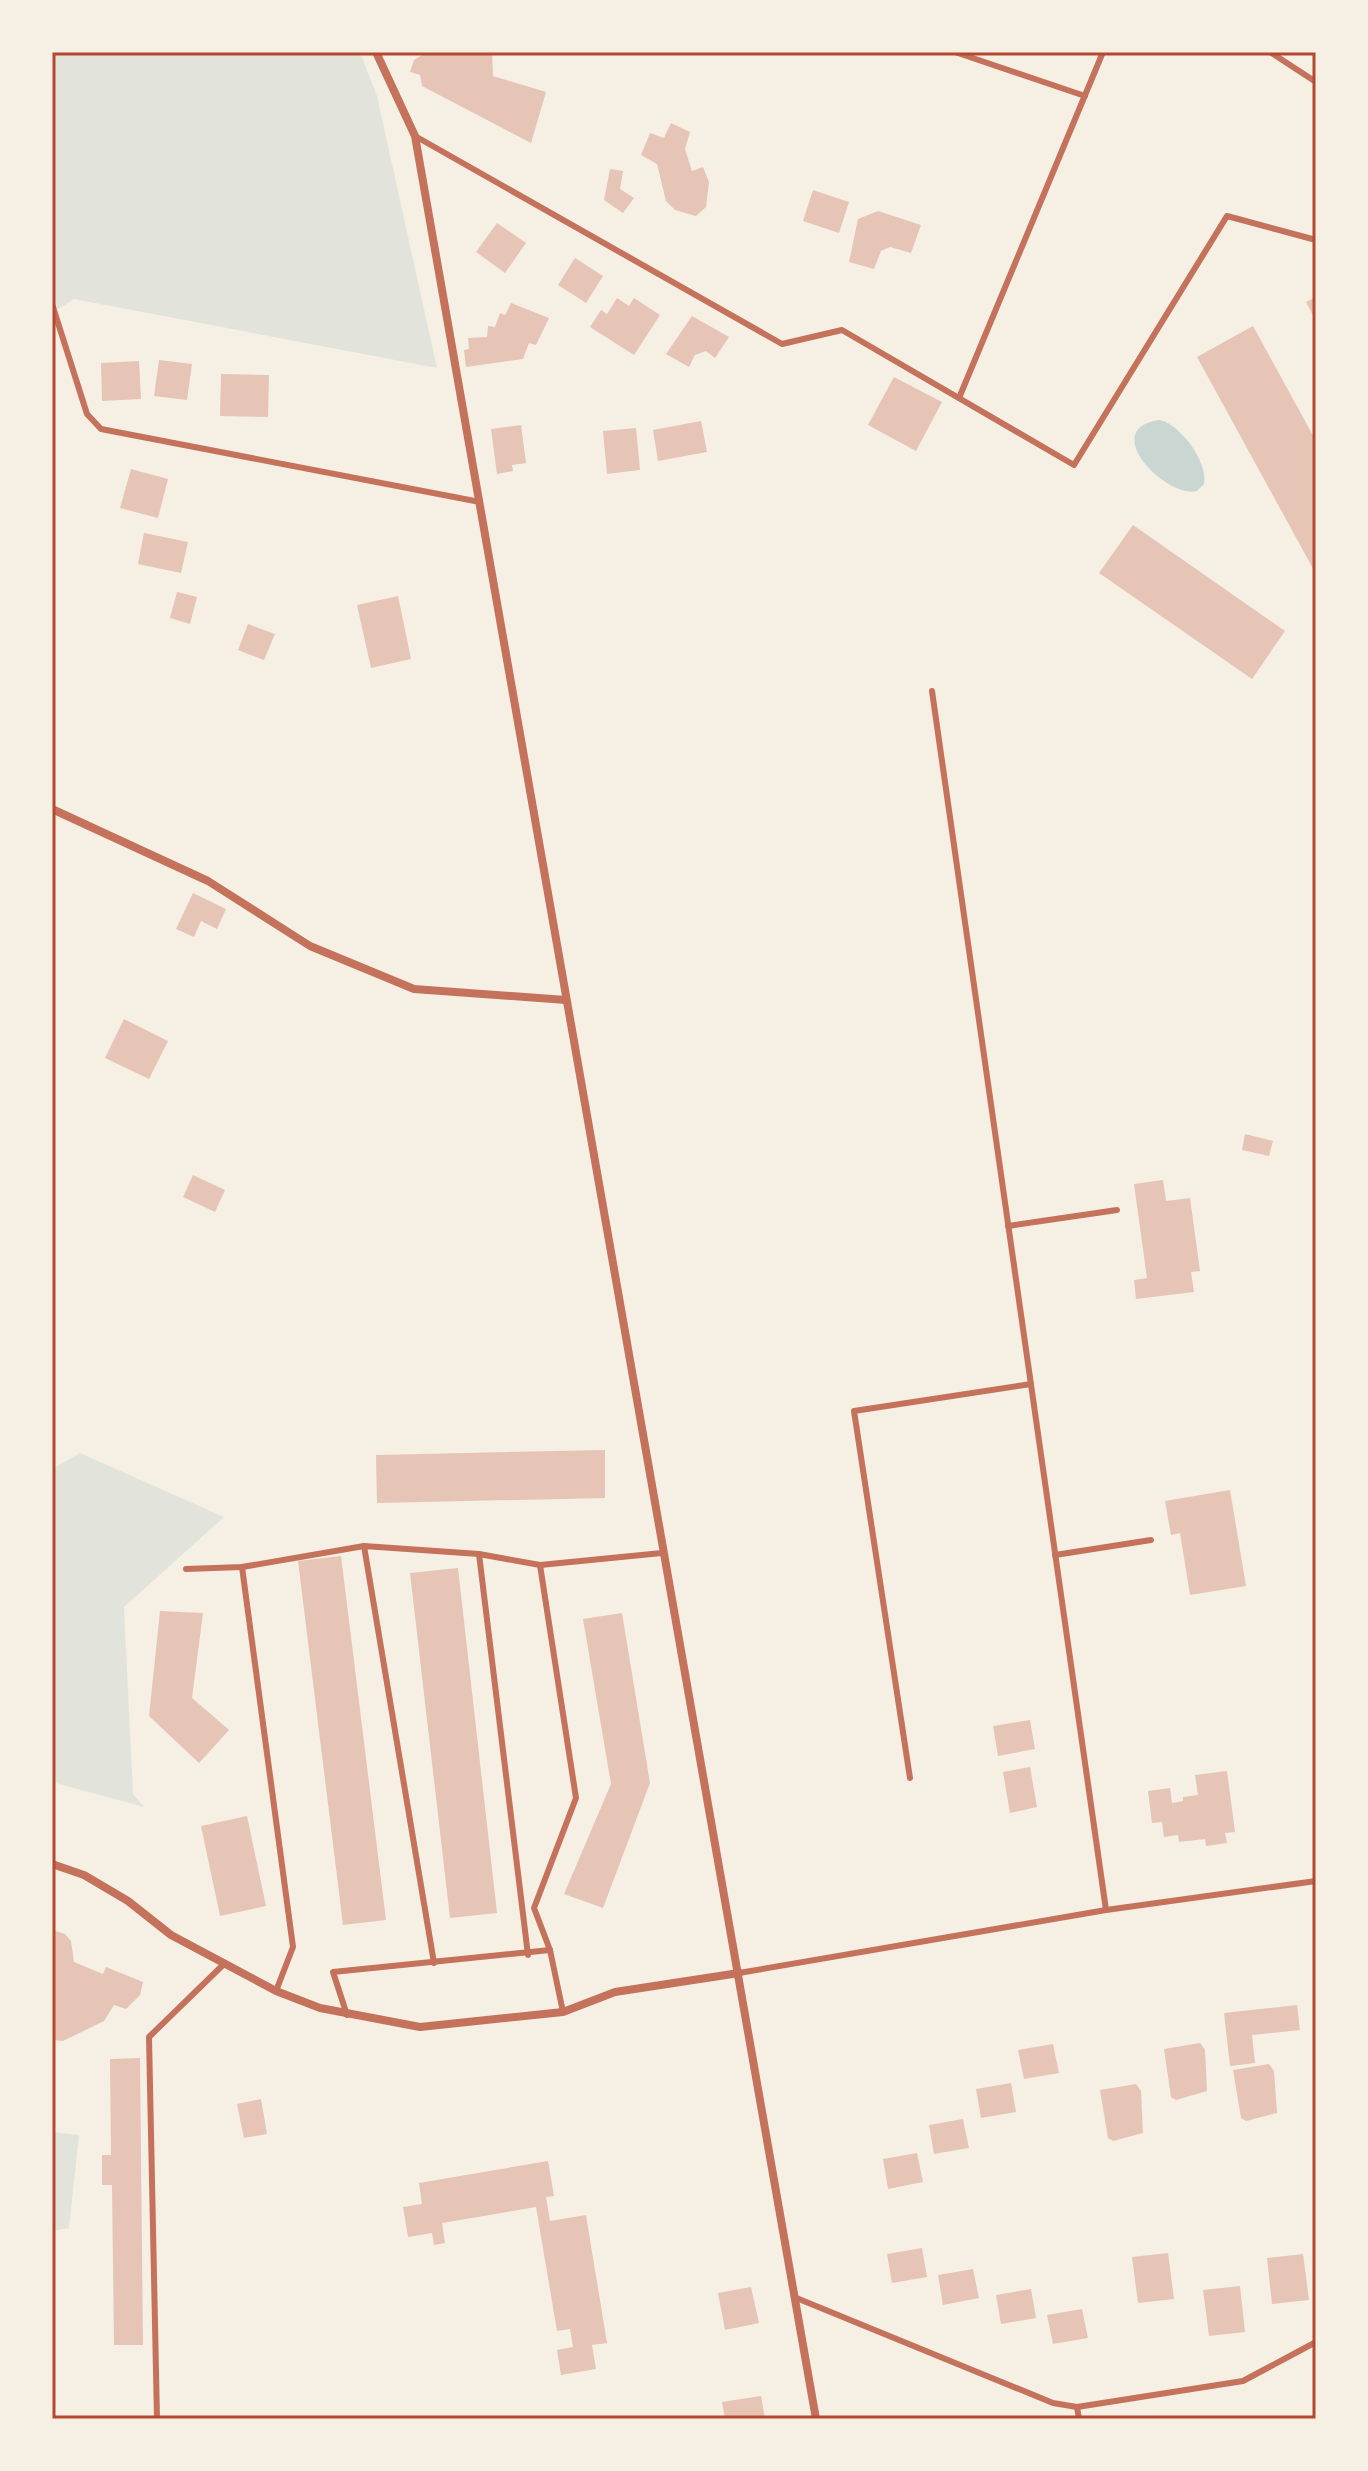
<svg xmlns="http://www.w3.org/2000/svg" width="1368" height="2471" font-family="Roboto,sans-serif">
  <rect width="100%" height="100%" fill="#f6efe4"/>
  <g fill="#e2e4dc">
    <polygon points="52,52 360,52 377,96 437,368 74,299 52,313"/>
    <polygon points="80,1453 224,1517 124,1607 133,1794 144,1807 52,1782 52,1469"/>
    <polygon points="52,2132 79,2135 69,2228 52,2231"/>
  </g>
  <path fill="#c9d6d2" d="M1160,420C1181,425 1208,462 1204,484L1197,491C1166,499 1097,428 1160,420Z"/>
  <g fill="#e6c5b7">
    <polygon points="427,52 492,52 493,76 546,92 531,143 422,86 420,75 410,72 414,60"/>
    <polygon points="671,123 690,132 685,149 692,171 703,167 709,182 706,207 696,216 675,210 666,201 657,164 641,155 650,133 664,138"/>
    <polygon points="610,169 623,171 620,189 634,198 623,213 604,200"/>
    <polygon points="813,190 849,202 839,233 803,221"/>
    <polygon points="878,211 921,225 911,253 890,247 881,251 874,269 849,262 858,219"/>
    <polygon points="497,223 526,243 505,273 476,252"/>
    <polygon points="575,258 603,276 586,303 558,285"/>
    <polygon points="1316,297 1316,321 1306,302"/>
    <polygon points="617,298 629,306 634,298 660,315 634,355 590,327 601,310 607,314"/>
    <polygon points="511,303 549,318 536,345 529,343 523,359 466,367 464,350 469,349 468,338 487,337 488,326 495,327 500,313 505,315"/>
    <polygon points="692,316 729,337 715,358 706,351 695,355 689,367 666,354"/>
    <polygon points="1253,326 1316,441 1316,574 1197,357"/>
    <polygon points="159,360 192,364 187,400 154,396"/>
    <polygon points="139,361 141,399 102,401 101,363"/>
    <polygon points="221,374 269,375 268,417 220,416"/>
    <polygon points="894,377 942,402 916,451 868,425"/>
    <polygon points="701,421 707,452 658,461 653,430"/>
    <polygon points="521,425 526,463 512,465 513,471 497,474 491,429"/>
    <polygon points="636,428 640,470 607,474 603,431"/>
    <polygon points="131,469 168,479 158,518 120,508"/>
    <polygon points="1133,525 1285,631 1252,679 1099,573"/>
    <polygon points="144,533 188,542 181,573 138,564"/>
    <polygon points="177,592 197,597 190,624 170,618"/>
    <polygon points="398,596 411,659 371,668 357,605"/>
    <polygon points="248,624 275,634 264,660 238,650"/>
    <polygon points="193,893 226,909 217,929 201,921 194,937 176,929"/>
    <polygon points="124,1019 168,1041 149,1079 105,1058"/>
    <polygon points="1245,1134 1273,1141 1269,1156 1242,1150"/>
    <polygon points="193,1175 225,1190 215,1212 183,1197"/>
    <polygon points="1163,1180 1166,1201 1190,1198 1200,1271 1191,1272 1194,1292 1136,1299 1134,1280 1147,1278 1134,1184"/>
    <polygon points="605,1450 605,1498 377,1503 376,1455"/>
    <polygon points="1230,1490 1246,1586 1190,1595 1180,1533 1171,1535 1165,1501"/>
    <polygon points="341,1556 386,1920 343,1925 298,1561"/>
    <polygon points="458,1568 497,1913 450,1918 410,1573"/>
    <polygon points="160,1611 203,1613 192,1698 229,1730 199,1763 149,1716"/>
    <polygon points="622,1613 650,1783 603,1908 564,1894 611,1784 583,1619"/>
    <polygon points="1030,1720 1035,1749 998,1756 993,1726"/>
    <polygon points="1030,1767 1037,1807 1010,1813 1003,1772"/>
    <polygon points="1227,1771 1235,1832 1225,1833 1227,1843 1206,1846 1205,1839 1179,1842 1178,1835 1164,1837 1162,1822 1152,1823 1148,1791 1170,1788 1172,1803 1183,1801 1183,1797 1198,1795 1195,1775"/>
    <polygon points="247,1816 266,1906 220,1916 201,1826"/>
    <polygon points="52,1930 65,1934 71,1941 74,1962 103,1974 106,1967 143,1982 140,1995 126,2009 114,2005 104,2021 63,2041 52,2040"/>
    <polygon points="1297,2005 1300,2030 1252,2035 1255,2063 1230,2066 1224,2013"/>
    <polygon points="1200,2043 1205,2050 1207,2091 1176,2100 1171,2097 1164,2049"/>
    <polygon points="1053,2044 1059,2073 1024,2079 1018,2050"/>
    <polygon points="140,2058 143,2345 114,2345 112,2185 102,2185 102,2155 111,2155 110,2059"/>
    <polygon points="1269,2064 1274,2071 1277,2113 1246,2121 1241,2118 1233,2070"/>
    <polygon points="1011,2083 1016,2112 981,2118 976,2089"/>
    <polygon points="1136,2084 1141,2091 1143,2133 1113,2141 1108,2138 1100,2090"/>
    <polygon points="261,2099 267,2134 244,2138 237,2104"/>
    <polygon points="963,2119 969,2148 934,2154 929,2125"/>
    <polygon points="917,2153 923,2182 888,2189 883,2159"/>
    <polygon points="548,2161 554,2196 546,2197 550,2221 586,2215 607,2343 592,2345 596,2369 561,2375 557,2350 573,2347 570,2329 557,2331 536,2207 442,2223 445,2243 434,2245 432,2233 408,2237 403,2207 422,2204 419,2183"/>
    <polygon points="922,2248 927,2277 892,2283 887,2254"/>
    <polygon points="1168,2253 1174,2299 1138,2303 1132,2257"/>
    <polygon points="1303,2254 1309,2300 1272,2304 1267,2258"/>
    <polygon points="973,2269 979,2298 943,2305 938,2275"/>
    <polygon points="1240,2286 1245,2332 1209,2336 1203,2290"/>
    <polygon points="751,2287 759,2323 725,2330 718,2293"/>
    <polygon points="1031,2289 1036,2318 1001,2324 996,2295"/>
    <polygon points="1082,2309 1088,2338 1053,2344 1047,2315"/>
    <polygon points="761,2396 765,2419 725,2419 722,2402"/>
  </g>
  <g fill="none" stroke-linecap="round" stroke-linejoin="round">
    <g stroke="#c5725c" stroke-width="6">
      <polyline points="955,52 1085,96"/>
      <polyline points="1270,52 1316,82"/>
      <polyline points="415,136 782,344 842,330 1074,465 1227,216 1316,240"/>
      <polyline points="52,304 87,414 101,429 480,502"/>
      <polyline points="959,398 1103,52"/>
      <polyline points="932,691 1106,1910"/>
      <polyline points="1008,1226 1117,1210"/>
      <polyline points="479,1554 528,1955"/>
      <polyline points="1055,1555 1151,1540"/>
      <polyline points="242,1567 293,1947 276,1991"/>
      <polyline points="186,1569 242,1567 364,1546"/>
      <polyline points="910,1778 854,1411 1031,1384"/>
      <polyline points="434,1963 364,1546 479,1554 540,1565"/>
      <polyline points="739,1973 1106,1910 1316,1881"/>
      <polyline points="563,2012 550,1950 534,1908 576,1798 540,1565 662,1553"/>
      <polyline points="347,2015 333,1972 550,1950"/>
      <polyline points="794,2297 1053,2403 1077,2407 1243,2381 1316,2342"/>
      <polyline points="1077,2407 1079,2419"/>
      <polyline points="157,2419 149,2037 225,1963"/>
    </g>
    <g stroke="#c5725c" stroke-width="8">
      <polyline points="376,52 415,136 816,2419"/>
      <polyline points="52,809 208,881 310,946 414,989 566,1000"/>
      <polyline points="52,1864 84,1875 128,1901 171,1935 276,1991 320,2008 420,2027 563,2012 615,1992 739,1973"/>
    </g>
  </g>
  <rect width="1368" height="2471" fill="none" stroke="#f6efe4" stroke-width="108"/>
  <rect x="54" y="54" width="1260" height="2363" fill="none" stroke="#b5482f" stroke-width="3"/>
</svg>
